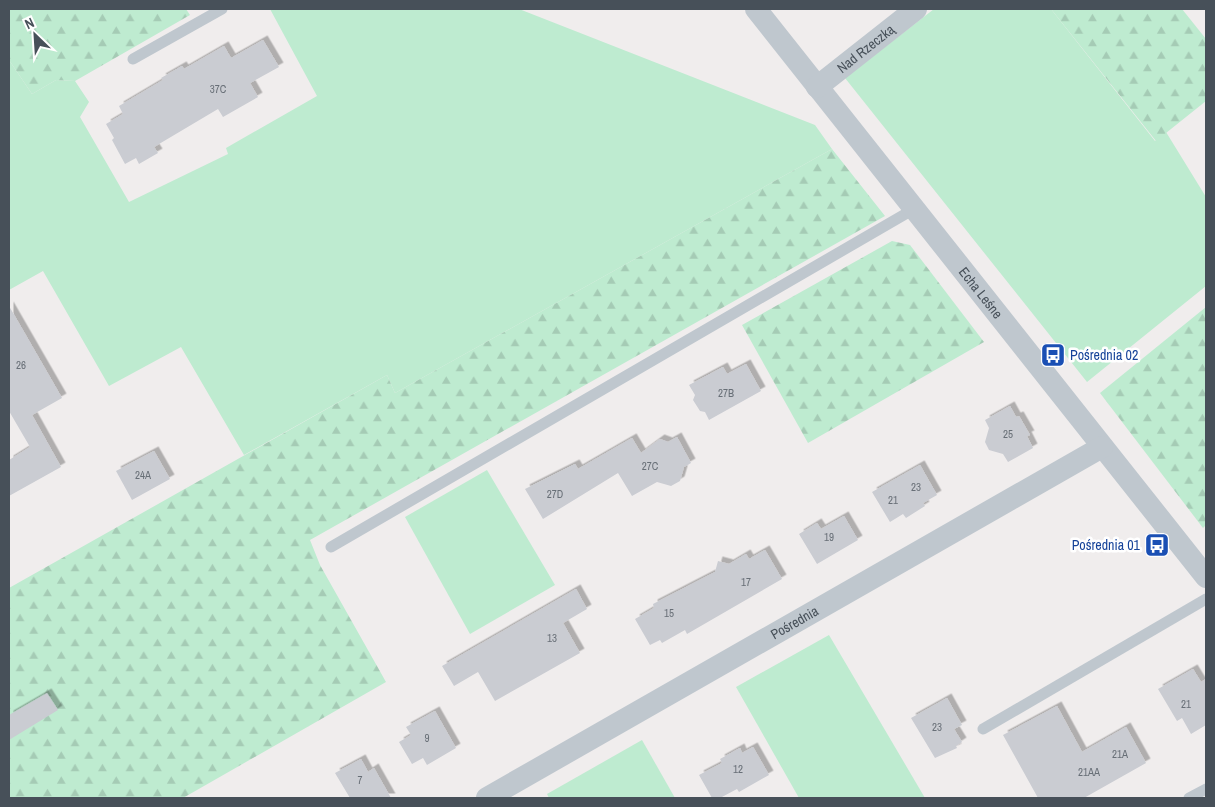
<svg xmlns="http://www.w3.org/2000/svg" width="1215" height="807" font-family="'Archivo Narrow',sans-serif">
  <defs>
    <pattern id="forest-firs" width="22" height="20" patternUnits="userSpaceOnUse" patternTransform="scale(1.25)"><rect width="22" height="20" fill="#beebd0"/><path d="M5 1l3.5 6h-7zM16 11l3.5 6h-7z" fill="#a5cbb5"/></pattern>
    <filter id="shadow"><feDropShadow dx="4.5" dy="-4.5" stdDeviation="0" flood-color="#0004"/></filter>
  </defs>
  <rect width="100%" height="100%" fill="#f0eded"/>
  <g fill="#beebd0">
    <polygon points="270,9 519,9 815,125 832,149 395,393 387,375 244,455 181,347 109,386 43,271 9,290 9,60 32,94 56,80 75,81 89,102 80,117 129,202 228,154 226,148 317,96"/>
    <polygon points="934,9 1051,9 1155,141 1166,132 1206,197 1206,286 1087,382 845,78"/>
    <polygon points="487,470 555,585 470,634 405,517"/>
    <polygon points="829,635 925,798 799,798 736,687"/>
    <polygon points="642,740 675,798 549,798 547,794"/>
  </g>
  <g fill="url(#forest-firs)">
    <polygon points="9,9 186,9 190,15 75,81 56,80 32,94 9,60"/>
    <polygon points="1051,9 1182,9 1206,39 1206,101 1156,141"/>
    <polygon points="832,149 885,216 310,540 320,565 386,682 183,798 9,798 9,588 387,375 395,393"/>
    <polygon points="892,241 910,245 984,342 808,443 742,325"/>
    <polygon points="1206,307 1206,525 1203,528 1100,393"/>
  </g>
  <g fill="#caccd2" filter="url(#shadow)">
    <polygon points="263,40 279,67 250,83 258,97 223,117 218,109 154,147 158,153 139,164 136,158 125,164 112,140 114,138 106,124 123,114 119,106 163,80 161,78 182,66 184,69 224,46 231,58"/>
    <polygon points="9,306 62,398 32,415 61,467 9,496 9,460 30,447 9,411"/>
    <polygon points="746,364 761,391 709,420 705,412 700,411 693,400 695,395 689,385 723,367 727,374"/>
    <polygon points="1010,406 1016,417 1019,416 1030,435 1027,436 1033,448 1008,462 1003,454 989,450 985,442 989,428 985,420"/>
    <polygon points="677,437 691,463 684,467 680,481 671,486 657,482 632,496 618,473 543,519 525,489 575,464 578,469 632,438 641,453 660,439 668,442"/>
    <polygon points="154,451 170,479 132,500 116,471"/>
    <polygon points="920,465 937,495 923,503 925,506 906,518 903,514 890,522 872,492"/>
    <polygon points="844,516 858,540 817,564 799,534 817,523 821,529"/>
    <polygon points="765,550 782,579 687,634 685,630 662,643 660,640 650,645 635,619 654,608 653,604 715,572 718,561 729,564 746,554 749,559"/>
    <polygon points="576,589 587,609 563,623 580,653 495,701 478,672 454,686 442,666"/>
    <polygon points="1193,669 1201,682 1206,679 1206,725 1191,734 1182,718 1177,721 1158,689"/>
    <polygon points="47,693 58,710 9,740 9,715"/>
    <polygon points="947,698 962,725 954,729 962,742 956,746 957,748 935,758 911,718"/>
    <polygon points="1057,706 1082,752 1126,727 1146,763 1084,798 1038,798 1003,735"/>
    <polygon points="435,711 456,748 427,765 423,758 412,764 399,742 411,735 406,727"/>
    <polygon points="753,747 769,775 739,792 737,789 720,798 712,798 699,775 722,763 720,759 740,748 742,753"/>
    <polygon points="361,759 368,772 374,768 391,798 350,798 335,773"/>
  </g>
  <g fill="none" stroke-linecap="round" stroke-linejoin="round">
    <g stroke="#bfc7ce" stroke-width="11">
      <polyline points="133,59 222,9"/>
      <polyline points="331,547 914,209"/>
      <polyline points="983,729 1206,599"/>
      <polyline points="1189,798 1206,789"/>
    </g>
    <g stroke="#bfc7ce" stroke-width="22">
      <path id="s1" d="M756,9L1206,577"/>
      <path id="s2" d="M817,87L916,9"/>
      <path id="s3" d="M487,798L1102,447"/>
    </g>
  </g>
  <defs>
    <symbol id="bus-square" viewBox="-11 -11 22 22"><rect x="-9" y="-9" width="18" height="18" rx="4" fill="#1a4fb4" stroke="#fff"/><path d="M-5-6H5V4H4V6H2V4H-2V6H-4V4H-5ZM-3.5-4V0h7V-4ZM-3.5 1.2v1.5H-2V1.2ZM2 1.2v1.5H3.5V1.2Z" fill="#fff"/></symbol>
  </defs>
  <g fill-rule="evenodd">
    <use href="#bus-square" x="1039" y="341" width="28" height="28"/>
    <use href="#bus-square" x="1143" y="531" width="28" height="28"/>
  </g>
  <g text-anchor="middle" stroke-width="5" stroke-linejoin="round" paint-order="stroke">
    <g font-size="11" fill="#686f77">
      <text x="218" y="93">37C</text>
      <text x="21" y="369">26</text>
      <text x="726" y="397">27B</text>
      <text x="1008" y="438">25</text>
      <text x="650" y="470">27C</text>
      <text x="143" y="479">24A</text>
      <text x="916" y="491">23</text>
      <text x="555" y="498">27D</text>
      <text x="893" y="504">21</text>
      <text x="829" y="541">19</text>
      <text x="746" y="586">17</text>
      <text x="669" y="617">15</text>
      <text x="552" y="642">13</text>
      <text x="1186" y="708">21</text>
      <text x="937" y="731">23</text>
      <text x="427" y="742">9</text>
      <text x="1120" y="758">21A</text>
      <text x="738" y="773">12</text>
      <text x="1089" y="776">21AA</text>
      <text x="360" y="784">7</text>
    </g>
    <g font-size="14" fill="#475059" stroke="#fff">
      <text dy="5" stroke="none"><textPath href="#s2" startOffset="62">Nad Rzeczką</textPath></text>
      <text dy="5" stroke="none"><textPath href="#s1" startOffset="362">Echa Leśne</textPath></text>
      <text dy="5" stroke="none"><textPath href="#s3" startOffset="354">Pośrednia</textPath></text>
    </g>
    <g font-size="14" fill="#164399" stroke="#fff" text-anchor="start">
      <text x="1070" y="360">Pośrednia 02</text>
      <text x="1140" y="550" text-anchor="end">Pośrednia 01</text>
    </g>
  </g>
  <rect width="1215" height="807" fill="none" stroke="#475059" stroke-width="20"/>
  <g transform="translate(35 35) rotate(335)" stroke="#ffffff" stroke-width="4" paint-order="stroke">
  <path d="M0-4L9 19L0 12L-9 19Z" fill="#475059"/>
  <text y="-8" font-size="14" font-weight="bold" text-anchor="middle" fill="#475059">N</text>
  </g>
</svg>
